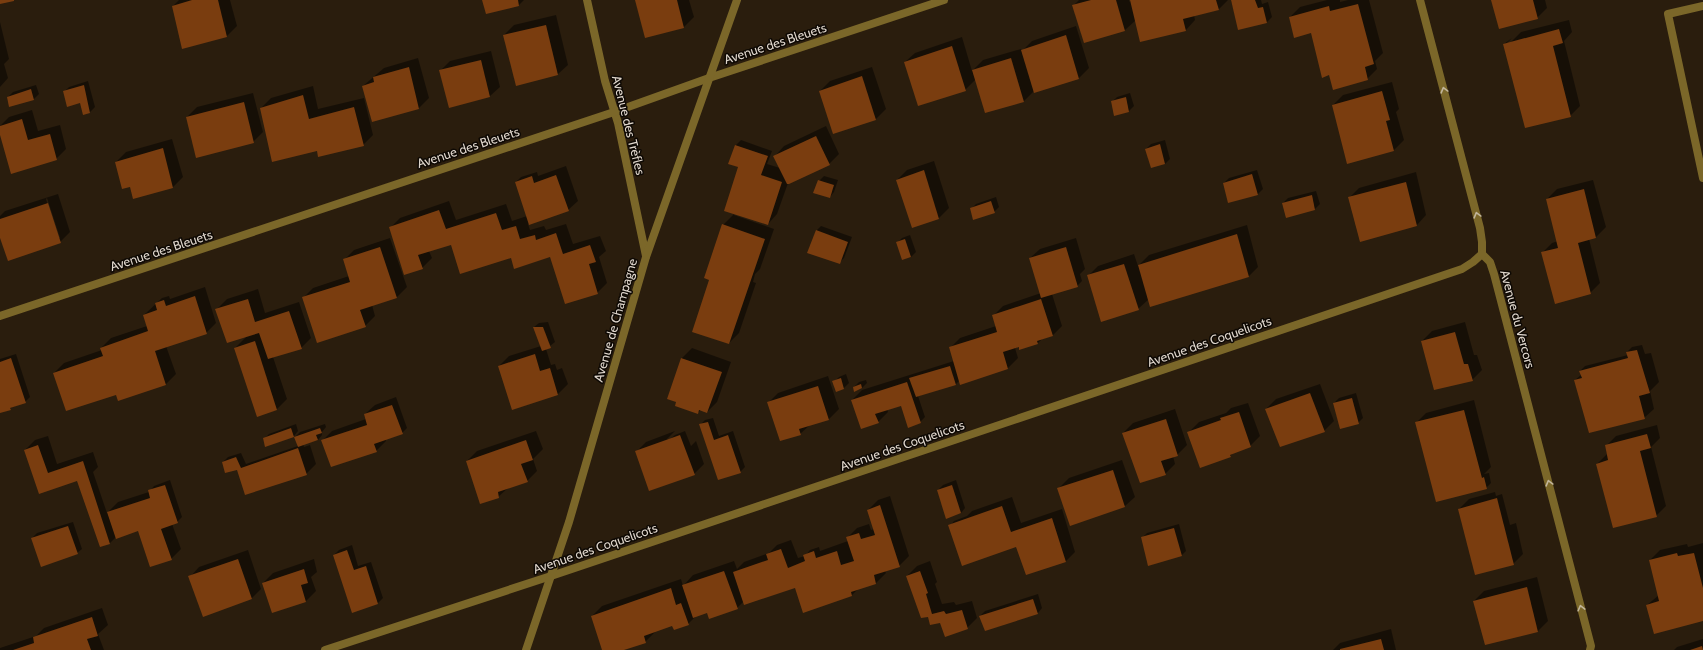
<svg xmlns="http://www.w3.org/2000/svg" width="1703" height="650" font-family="Cabin,sans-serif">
  <rect width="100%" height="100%" fill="#2a1d0d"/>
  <g fill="#0007" fill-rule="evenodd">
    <polygon points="179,0 230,0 237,26 227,36 183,47 173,6"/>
    <polygon points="483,0 524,0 519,5"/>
    <polygon points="636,0 689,0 694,17 684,27"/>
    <polygon points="1079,0 1129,0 1129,2 1131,0 1228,0 1218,10 1194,15 1195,20 1186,30 1136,20 1125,30 1073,6"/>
    <polygon points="1231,0 1261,0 1262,4 1268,2 1272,17 1267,22 1239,29"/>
    <polygon points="1327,0 1340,0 1340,2 1348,0 1369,0 1383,53 1375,61 1377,69 1367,79 1311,32 1290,17 1300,7"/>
    <polygon points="1492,0 1545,0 1547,8 1537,18"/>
    <polygon points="556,15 568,65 558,74 504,35 514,25"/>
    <polygon points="1569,20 1572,32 1564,41 1580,106 1570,116 1504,44 1512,38 1507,43 1510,43 1521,32"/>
    <polygon points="0,22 9,59 4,64 8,78 0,87"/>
    <polygon points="1076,26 1089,68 1079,78 1035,90 1024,101 986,112 976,79 965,90 905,62 915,53 962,37 972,71 983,60 1021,49 1022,51 1032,41"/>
    <polygon points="491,51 500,87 490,96 440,71 450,61"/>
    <polygon points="418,58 429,98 419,108 372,121 363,86 384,68"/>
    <polygon points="872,67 886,109 876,119 820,91 830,81"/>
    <polygon points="88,81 95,107 90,112 84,114 80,101 64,92 69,87"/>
    <polygon points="1392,82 1399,109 1396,112 1404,140 1394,150 1348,162 1333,105 1343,95"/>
    <polygon points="36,85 39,94 34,99 8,97 13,92"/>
    <polygon points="313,86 318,109 364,98 373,135 363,145 318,150 261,108 271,98"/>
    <polygon points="253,93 263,132 253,142 187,117 197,107"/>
    <polygon points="1130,93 1134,106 1129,111 1112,102 1117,97"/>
    <polygon points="32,110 38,131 60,125 66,149 56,159 0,131 0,126 9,117"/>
    <polygon points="826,126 839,154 829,164 788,183 777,214 768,224 735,213 734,215 774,229 760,269 755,274 753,282 756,283 739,333 729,343 710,281 723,225 735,213 740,167 730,164 736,145 741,140 772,151 767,164 780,168 775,156 784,146"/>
    <polygon points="172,139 183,177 173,187 134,197 130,185 116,162 126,152"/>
    <polygon points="1165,140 1170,159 1165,164 1146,149 1151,144"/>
    <polygon points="934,161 949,208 939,218 912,227 897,180 907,170"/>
    <polygon points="566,166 578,201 568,210 528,224 530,230 544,226 546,230 566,224 573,244 600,236 606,251 599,257 607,283 597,293 551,256 512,257 451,244 429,251 432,258 422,268 390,228 400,218 449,201 456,220 506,204 512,221 527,216 516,182 521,177 537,172 538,176"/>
    <polygon points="1257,170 1263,189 1258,194 1229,202 1224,183 1229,178"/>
    <polygon points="1416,172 1426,215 1417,225 1349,198 1359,188"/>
    <polygon points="824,176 838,180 834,192 830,197 819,181"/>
    <polygon points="1593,180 1606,227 1596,237 1589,239 1600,283 1590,293 1542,253 1552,243 1558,241 1547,199 1557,189"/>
    <polygon points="1316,191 1320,204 1315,209 1287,217 1283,203 1288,198"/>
    <path d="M58,194L70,232L60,242L0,235V216L5,211ZM47,198L60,238H58L46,199Z"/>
    <polygon points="996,197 999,207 994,212 971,209 976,204"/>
    <polygon points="1247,225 1258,267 1248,277 1149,299 1138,309 1088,276 1098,266 1134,254 1138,266 1149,255"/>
    <polygon points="821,226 852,237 844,258 839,263 816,231"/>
    <polygon points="910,235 916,252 911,257 902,259 897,243 902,238"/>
    <polygon points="390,238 407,287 397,297 372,305 375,316 365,326 303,298 313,288 349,276 344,260 354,250"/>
    <polygon points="1076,238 1085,269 1080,274 1082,281 1077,286 1052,294 1062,326 1052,336 1042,339 1038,343 1020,348 1020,346 1015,348 1018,358 1008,368 961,383 960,380 956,384 918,396 925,417 920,422 901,404 887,409 888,412 878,422 852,400 862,390 954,361 950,348 960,338 996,326 993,316 1003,306 1041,293 1030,258 1040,249"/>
    <polygon points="205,287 216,323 206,333 166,346 176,374 166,384 116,393 54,373 64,363 102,350 101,348 111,338 147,326 144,315 162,298 169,296 170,299"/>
    <polygon points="258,289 265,313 299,302 311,338 301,348 273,357 287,399 277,409 258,415 235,348 247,336 217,309 227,299"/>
    <polygon points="548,322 555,342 546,349 551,365 555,364 557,370 562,368 568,384 558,394 513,409 499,366 509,356 541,346 534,327 539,323"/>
    <polygon points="1465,322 1474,355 1477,355 1482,370 1472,380 1422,341 1432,331"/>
    <polygon points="1642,345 1645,354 1651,353 1659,382 1650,391 1654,409 1644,418 1575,380 1581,375 1580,371 1585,366 1628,355 1627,352 1632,347"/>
    <polygon points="692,348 731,362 717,402 707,412 701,410 697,413 678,401 668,398 682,358"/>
    <polygon points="16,354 30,397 25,402 0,412 0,359"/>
    <polygon points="846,374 849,383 844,388 837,391 834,382 839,377"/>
    <polygon points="828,376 839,409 829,419 810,425 800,434 768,403 778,393"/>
    <polygon points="866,380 867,383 862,388 854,387 859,382"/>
    <polygon points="1320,384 1334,421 1324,431 1266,409 1276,399"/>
    <polygon points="1356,393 1363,418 1358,423 1334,403 1339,398"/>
    <polygon points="396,397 407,428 402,433 385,439 386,441 376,451 322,441 332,431 366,419 365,414 375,405"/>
    <polygon points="1474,400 1491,467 1484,474 1489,473 1491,483 1486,488 1416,423 1426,413"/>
    <polygon points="1248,403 1260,436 1250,446 1234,452 1230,456 1189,432 1199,422 1226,413 1231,408"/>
    <polygon points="1175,409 1187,445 1177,455 1173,456 1175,464 1165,474 1123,433 1133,423"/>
    <polygon points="713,418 719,436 733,431 745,467 740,472 700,425 705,420"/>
    <polygon points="296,424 298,431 294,436 264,439 269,434"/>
    <polygon points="325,424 326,427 322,432 322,435 318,440 303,444 304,447 310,445 316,464 306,474 237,468 223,462 228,457 241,453 246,464 298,446 295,437 300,432"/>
    <polygon points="1657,425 1660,438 1651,447 1666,506 1656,516 1597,464 1607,454 1606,446 1616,436"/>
    <polygon points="536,431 543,449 533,459 537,471 527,481 508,488 498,497 467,461 477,451"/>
    <polygon points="675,431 667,439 669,440 675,435 685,431 691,446 696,441 704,464 694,474 636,452 646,442"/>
    <polygon points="48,436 57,464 93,452 98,467 93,472 107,513 118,502 149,492 154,486 170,480 182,517 177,522 172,524 181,549 171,559 139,530 116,537 110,543 101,546 78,480 40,492 25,450 35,440"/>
    <polygon points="1122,460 1135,497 1125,506 1059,488 1069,478"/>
    <polygon points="956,480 965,508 961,513 938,490 943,485"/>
    <polygon points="1495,492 1496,496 1502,494 1510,525 1516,523 1523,554 1513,564 1459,509 1469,499"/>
    <polygon points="890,496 909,556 899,566 885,571 886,573 876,583 858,589 852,595 795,586 744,601 737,608 708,612 697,615 688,624 673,625 655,631 655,632 645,642 621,650 603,650 592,616 602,606 681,579 683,586 693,575 734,561 737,569 744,562 769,553 777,545 791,540 798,558 805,556 810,550 819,547 820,551 848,541 847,538 857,528 869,524 871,530 874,529 868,510 878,500"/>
    <polygon points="1012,497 1021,523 1062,509 1075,552 1065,562 950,526 954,521 967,516 972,511"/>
    <polygon points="73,522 82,549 77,553 32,538 37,533"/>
    <polygon points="1179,524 1186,551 1181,556 1142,538 1147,533"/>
    <polygon points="1703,543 1703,620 1647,605 1659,595 1650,560 1660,550 1687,544 1688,547"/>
    <polygon points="352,545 358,566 371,562 383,598 378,603 334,555 339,550"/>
    <polygon points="248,550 261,589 251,599 190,577 199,567"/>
    <polygon points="314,559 317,572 311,577 316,591 306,601 273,612 263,583 273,573"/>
    <polygon points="930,561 937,582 935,584 942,604 954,602 956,605 972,601 977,618 967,628 940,622 928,616 907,576 917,566"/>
    <polygon points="1537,577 1548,621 1538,631 1486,644 1474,601 1484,591"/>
    <polygon points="1038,594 1042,608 1038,613 980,616 985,611"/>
    <polygon points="102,608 108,625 98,634 104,650 0,650 0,648 36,636 44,628"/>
    <polygon points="1391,629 1396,650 1333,650 1340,643"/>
    <polygon points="1703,639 1703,650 1674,650 1677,647"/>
  </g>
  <g fill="#7a3d0f">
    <polygon points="0,0 14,0 14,1 0,4"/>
    <polygon points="192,0 218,0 227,37 182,49 172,6"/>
    <polygon points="482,0 518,0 519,6 486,14"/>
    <polygon points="635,0 677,0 684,28 645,38"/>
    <polygon points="1091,0 1116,0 1125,31 1084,43 1072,5"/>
    <polygon points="1130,0 1216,0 1219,10 1183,19 1186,31 1140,42"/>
    <polygon points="1231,0 1255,0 1258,8 1263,7 1267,23 1238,30"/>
    <polygon points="1491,0 1533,0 1538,19 1499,29"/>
    <polygon points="1358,4 1374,64 1365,67 1368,80 1333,90 1329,75 1322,78 1311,33 1294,38 1289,17 1329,6 1330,11"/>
    <polygon points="546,25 558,75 516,86 503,35"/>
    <polygon points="1559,29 1563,43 1553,46 1571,117 1525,128 1503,44"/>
    <polygon points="1066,35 1079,79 1034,93 1021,50"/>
    <polygon points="952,46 966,91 918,106 904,62"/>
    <polygon points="1011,58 1024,102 985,113 972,70"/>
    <polygon points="481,60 490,97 449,108 439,70"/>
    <polygon points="409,67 419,109 372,122 362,86 374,82 373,77"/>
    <polygon points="862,76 876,120 833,134 819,91"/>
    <polygon points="84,85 90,113 83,115 80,103 67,107 63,91"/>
    <polygon points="31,89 34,100 9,107 7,97"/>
    <polygon points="1382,91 1390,120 1386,121 1394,151 1347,164 1332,105"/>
    <polygon points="303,95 309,119 354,107 364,146 318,157 317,151 272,162 260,108"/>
    <polygon points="1126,97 1129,112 1114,116 1111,101"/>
    <polygon points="244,102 254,143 196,158 186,117"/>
    <polygon points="22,119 28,140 50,134 57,160 11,174 0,135 0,126"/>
    <polygon points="816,136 830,165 789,184 787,184 773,156"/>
    <polygon points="1160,144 1165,164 1151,168 1145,149"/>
    <polygon points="735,145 768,156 761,175 782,182 768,225 724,211 738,167 728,164"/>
    <polygon points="163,148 173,188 133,199 130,187 122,189 115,162"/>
    <polygon points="924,170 939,219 912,228 896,180"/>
    <polygon points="1252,174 1258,195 1228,203 1223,183"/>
    <polygon points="556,175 569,211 529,225 515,182 532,176 534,183"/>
    <polygon points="818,180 834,185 830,198 813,193"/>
    <polygon points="1406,182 1417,226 1360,242 1348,197"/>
    <polygon points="1584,189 1596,238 1578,243 1591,294 1555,304 1541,252 1558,248 1546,199"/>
    <polygon points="1312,195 1315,210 1286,218 1282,203"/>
    <polygon points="991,201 995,213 973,220 970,208"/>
    <polygon points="48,203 61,243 8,261 0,238 0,219"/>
    <polygon points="439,210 446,229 496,213 502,230 516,226 520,239 535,235 536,240 556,233 563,254 590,245 596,262 589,264 598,294 565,304 550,257 514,269 511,258 460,274 451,245 418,255 423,269 404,275 389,227"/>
    <polygon points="722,224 765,239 729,344 692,332 709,280 704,278"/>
    <polygon points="816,230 848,242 840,264 807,253"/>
    <polygon points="1237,234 1249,277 1150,307 1138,265"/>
    <polygon points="905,239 911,257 902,260 896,242"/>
    <polygon points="380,247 397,298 360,310 366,327 317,343 302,297 350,282 343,259"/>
    <polygon points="1066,247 1078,287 1041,298 1029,258"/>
    <polygon points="1124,264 1139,310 1101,322 1087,275"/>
    <polygon points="195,296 207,334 155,351 166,385 118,401 116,395 66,411 53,373 103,356 100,348 148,331 143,315 157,310 155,303 164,300 166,306"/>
    <polygon points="248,299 255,322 289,311 302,349 268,359 259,333 227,343 215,309"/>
    <polygon points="1041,299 1053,336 1037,341 1038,344 1019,350 1019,347 1003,352 1008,369 960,385 949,347 997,332 992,315"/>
    <polygon points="533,327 543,327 551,348 542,351"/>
    <polygon points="1455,332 1464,364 1468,364 1473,381 1434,390 1421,341"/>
    <polygon points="255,341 277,410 257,417 234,348"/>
    <polygon points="1637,350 1650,393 1639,396 1645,419 1589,433 1574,380 1582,378 1579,371 1628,358 1626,352"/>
    <polygon points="535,354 540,371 550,368 558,395 512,410 498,366"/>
    <polygon points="11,358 26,403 10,408 11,410 0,413 0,362"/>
    <polygon points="681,358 722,372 707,413 699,410 698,414 675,406 676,402 667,399"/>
    <polygon points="950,366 956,385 916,397 909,378"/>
    <polygon points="841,378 844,389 836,392 832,381"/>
    <polygon points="907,382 921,423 908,428 901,406 875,414 879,423 861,429 851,400"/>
    <polygon points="861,384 862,388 854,392 853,387"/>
    <polygon points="818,386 829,420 799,429 801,435 780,441 767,402"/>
    <polygon points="1310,393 1325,432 1280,447 1265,409"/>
    <polygon points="1352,398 1359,424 1340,429 1333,403"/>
    <polygon points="392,405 403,434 374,444 377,452 331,467 321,440 367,425 364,414"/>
    <polygon points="1464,410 1482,478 1484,477 1487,489 1436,502 1415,422"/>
    <polygon points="1239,412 1251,447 1230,455 1231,457 1200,468 1187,432 1221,420 1220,418"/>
    <polygon points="1166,419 1178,456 1161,461 1166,475 1140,483 1122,433"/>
    <polygon points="708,422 714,440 728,435 741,473 718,480 699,424"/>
    <polygon points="291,428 294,437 265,447 263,438"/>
    <polygon points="320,428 322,433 316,435 318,440 298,447 294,437"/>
    <polygon points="1647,434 1651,448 1640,451 1657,517 1613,528 1596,464 1608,460 1605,445"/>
    <polygon points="680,435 695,475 649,491 635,451"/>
    <polygon points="526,440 533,460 521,464 528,482 498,492 499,498 480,504 466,461"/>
    <polygon points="38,445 48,473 83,461 110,544 100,547 77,481 39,494 24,450"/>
    <polygon points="298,448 307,475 245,495 237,470 225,473 222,462 236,457 241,468"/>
    <polygon points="1113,470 1125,507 1070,526 1057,488"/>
    <polygon points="165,485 178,523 161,529 172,560 150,567 138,531 116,539 107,512 150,498 148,490"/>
    <polygon points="952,485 961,513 946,519 937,490"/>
    <polygon points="1497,498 1514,565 1475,575 1458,509"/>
    <polygon points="880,505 900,567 874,575 876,584 851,592 852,596 803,613 795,588 744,605 733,572 768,560 766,554 781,549 788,568 805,561 803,555 814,551 816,558 837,551 841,565 854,561 846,537 859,533 861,539 875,535 867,510"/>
    <polygon points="1002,506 1011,532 1052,518 1066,562 1026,575 1016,547 962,566 948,525"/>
    <polygon points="68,526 78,554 41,567 31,538"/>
    <polygon points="1174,528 1182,556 1148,566 1141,537"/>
    <polygon points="347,550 354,570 366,566 378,604 352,613 333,555"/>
    <polygon points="1677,553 1678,556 1694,553 1703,588 1703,621 1654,634 1646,605 1659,601 1649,560"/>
    <polygon points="238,559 252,599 203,617 188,576"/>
    <polygon points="304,569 308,583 301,585 306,602 272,613 262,583"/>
    <polygon points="724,571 738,609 709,619 707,613 693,618 682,585"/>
    <polygon points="920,571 928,593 926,594 932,614 944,611 946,614 962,610 968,629 945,637 940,623 930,625 928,617 921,618 906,576"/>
    <polygon points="1527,587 1538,632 1485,645 1473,601"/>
    <polygon points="671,588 676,605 681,603 689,625 674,630 672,626 644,636 646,643 624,650 602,650 591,616"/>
    <polygon points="1033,599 1038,614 985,631 979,616"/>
    <polygon points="92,617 98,636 87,639 91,650 13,650 34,643 33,637"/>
    <polygon points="1381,639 1384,650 1340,650 1340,649"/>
    <polygon points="1702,646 1703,650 1690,650"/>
  </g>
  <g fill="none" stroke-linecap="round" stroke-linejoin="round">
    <polyline stroke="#7b6729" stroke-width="8" points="1703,6 1668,14 1703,178"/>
    <g stroke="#7b6729" stroke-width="8">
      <polyline points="587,0 605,81 618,123 646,256"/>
      <polyline points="1420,0 1480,228 1482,242 1482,254 1490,262 1494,274 1591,646 1590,650"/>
      <polyline points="0,316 614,112 709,78 944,0"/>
      <polyline points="325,650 551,576 1462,269 1473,262 1482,254"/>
      <polyline points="526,650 569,522 646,257 737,0"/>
    </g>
  </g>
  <defs><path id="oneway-chevron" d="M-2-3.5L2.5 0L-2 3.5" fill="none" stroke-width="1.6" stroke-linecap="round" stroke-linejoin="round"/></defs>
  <g stroke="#c1b59b">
    <use href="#oneway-chevron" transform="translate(1444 90) rotate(-105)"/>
    <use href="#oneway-chevron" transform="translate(1477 215) rotate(-105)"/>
    <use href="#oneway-chevron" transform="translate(1549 483) rotate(-105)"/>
    <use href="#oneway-chevron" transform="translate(1581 608) rotate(-104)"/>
  </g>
  <g text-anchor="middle" stroke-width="3" stroke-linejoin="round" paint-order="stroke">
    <g font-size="13" fill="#dfd6cc" stroke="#0e0904">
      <text transform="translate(775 43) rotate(-18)" y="5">Avenue des Bleuets</text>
      <text transform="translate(629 125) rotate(76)" y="5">Avenue des Trèfles</text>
      <text transform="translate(468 147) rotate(-18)" y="5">Avenue des Bleuets</text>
      <text transform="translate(161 250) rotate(-18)" y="5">Avenue des Bleuets</text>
      <text transform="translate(1518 319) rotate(75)" y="5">Avenue du Vercors</text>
      <text transform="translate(615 320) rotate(-74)" y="5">Avenue de Champagne</text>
      <text transform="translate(1209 341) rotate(-19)" y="5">Avenue des Coquelicots</text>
      <text transform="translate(902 445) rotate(-19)" y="5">Avenue des Coquelicots</text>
      <text transform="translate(595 548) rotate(-19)" y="5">Avenue des Coquelicots</text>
    </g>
  </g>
</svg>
